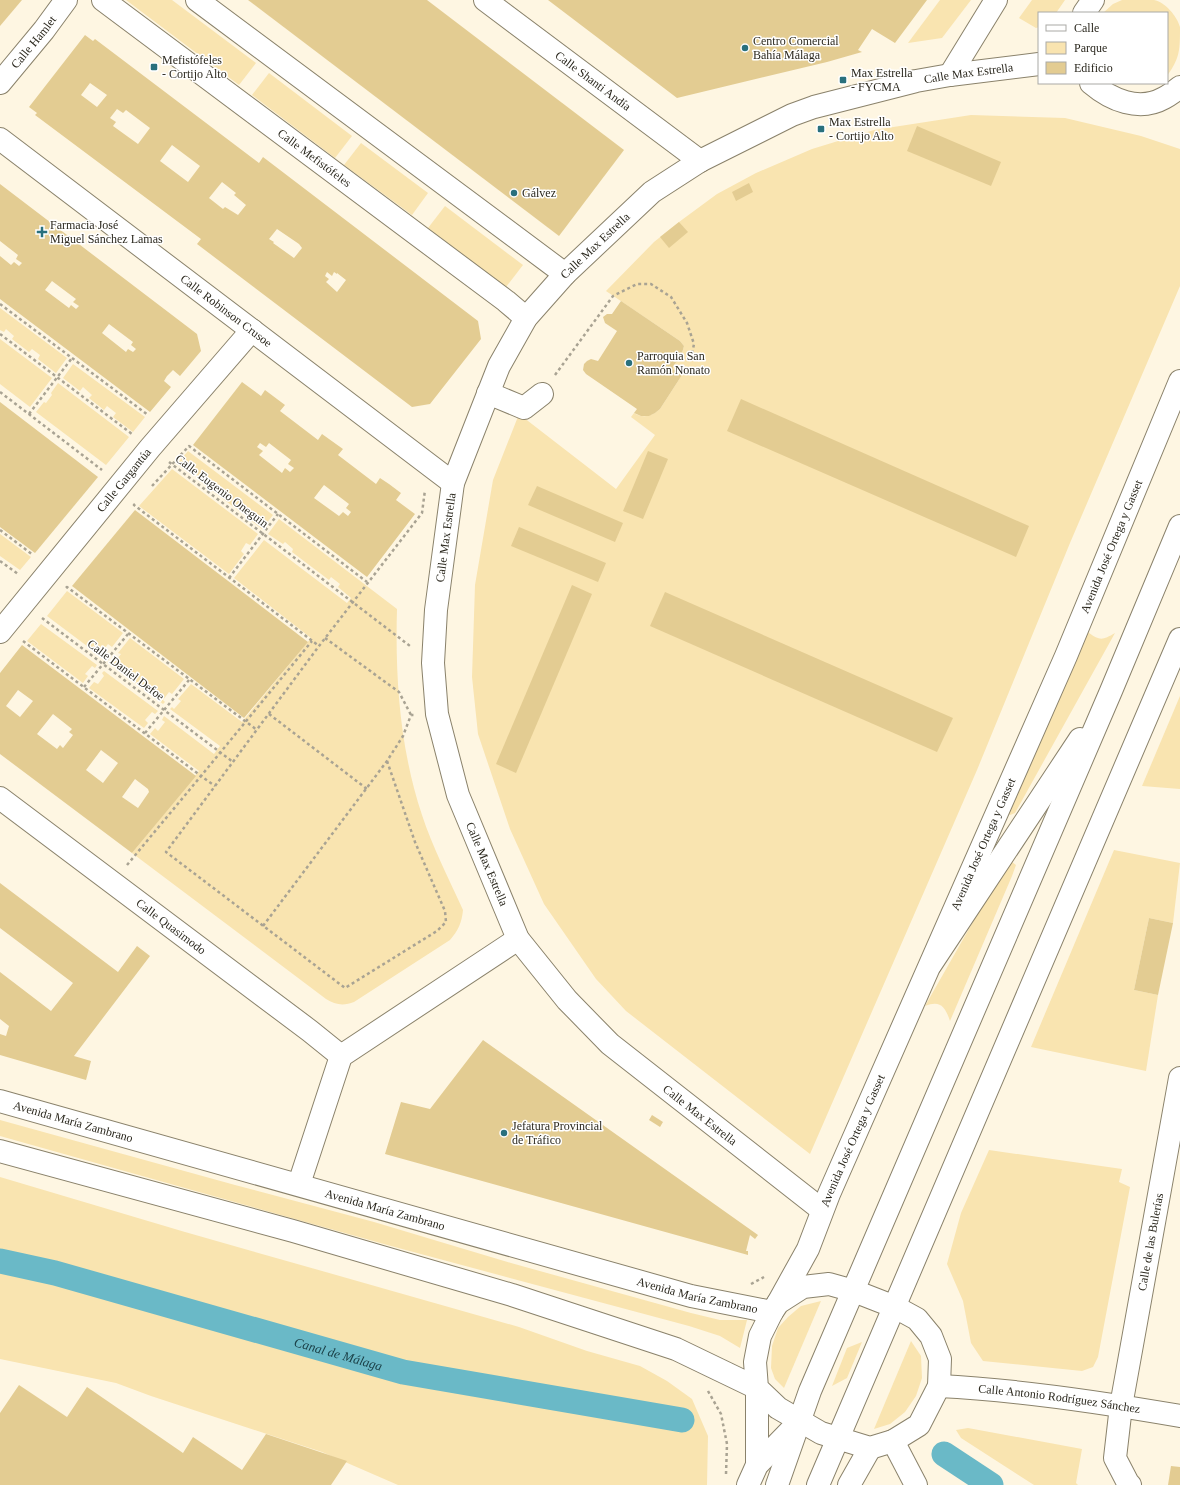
<svg xmlns="http://www.w3.org/2000/svg" width="1180" height="1485" font-family="'Times New Roman',serif">
  <rect width="100%" height="100%" fill="#fef6e2"/>
  <g fill="#f9e4b0">
    <polygon points="126,0 172,0 256,63 239,85"/>
    <polygon points="940,0 971,0 942,38 908,43"/>
    <polygon points="1032,0 1065,0 1056,13 1039,13 1039,27 1036,28 1019,18"/>
    <path d="M1122,0C1132,0 1144,0 1154,0C1165,2 1177,16 1180,27C1180,50 1180,58 1167,76V13H1103L1113,4Z"/>
    <polygon points="269,73 352,136 335,158 252,95"/>
    <path d="M971,115L1065,118L1141,136L1180,149V286L1070,543L977,770L810,1154L626,1011L596,979L544,904L510,829L478,734L472,677L475,585L493,480L519,414L616,489L655,435L631,417L634,413C644,419 652,416 660,409L682,375L673,369V367L682,353L684,346L680,341L606,291L654,242L679,222L717,194L756,173L812,149L874,130Z"/>
    <polygon points="361,143 428,193 412,215 344,165"/>
    <polygon points="445,206 523,265 506,287 428,228"/>
    <polygon points="0,308 67,358 56,373 38,359 40,355 32,349 29,352 12,339 14,336 6,329 4,332 0,330"/>
    <polygon points="0,339 52,378 30,407 0,384"/>
    <polygon points="73,364 145,417 133,432 113,417 116,413 107,406 104,410 89,398 92,395 83,387 80,391 63,378"/>
    <polygon points="58,383 129,437 106,465 36,412 44,402 46,403 52,395 51,393"/>
    <polygon points="188,451 273,515 262,529 248,518 250,515 241,509 239,511 201,482 203,479 194,473 192,475 177,464"/>
    <polygon points="172,469 258,534 250,545 246,543 241,551 244,554 229,574 139,506"/>
    <path d="M279,519L397,609C395,678 400,749 422,815C432,846 449,879 463,910C462,922 458,931 450,940L354,1002C344,1006 335,1005 326,999L132,853L199,771L150,734L155,728L158,731L165,722L162,720L164,716L214,754L220,746L170,709L172,707L174,709L181,701L178,699L191,684L242,722L311,638L234,578L264,540L347,603L351,598L338,587L340,584L331,577L329,580L292,552L293,549L285,542L283,544L268,534Z"/>
    <polygon points="0,534 31,557 20,570 0,556"/>
    <polygon points="67,591 123,633 112,647 108,644 102,652 105,655 103,658 47,616"/>
    <path d="M1087,620L1089,633C1100,641 1103,640 1115,633L1015,813L1010,815L1006,811Z"/>
    <polygon points="41,624 97,665 95,668 92,666 85,674 88,676 83,683 27,641"/>
    <polygon points="130,638 184,679 172,694 169,692 163,700 165,702 163,704 110,663 111,660 115,662 121,654 118,653"/>
    <polygon points="104,671 158,711 155,714 152,712 145,720 148,723 144,728 89,688 94,682 98,684 104,676 102,673"/>
    <polygon points="1180,696 1180,789 1142,786"/>
    <polygon points="1114,850 1180,863 1173,923 1149,918 1134,990 1158,995 1146,1071 1031,1047"/>
    <path d="M1012,862L1016,865L1012,876L950,1021C945,1006 940,1000 925,1006L1006,864Z"/>
    <polygon points="0,1120 235,1185 374,1222 511,1263 691,1313 720,1320 747,1320 740,1348 720,1336 689,1326 391,1246 0,1136"/>
    <polygon points="989,1150 1122,1169 1119,1182 1130,1187 1098,1357 1093,1367 1082,1371 983,1361 971,1343 963,1301 947,1264 961,1213"/>
    <polygon points="0,1177 185,1232 519,1327 587,1351 640,1366 667,1381 692,1399 708,1436 707,1485 398,1485 322,1452 151,1396 116,1383 0,1359"/>
    <polygon points="821,1301 784,1388 775,1379 771,1368 772,1346 778,1328 788,1317 801,1306"/>
    <polygon points="911,1341 921,1356 922,1378 916,1396 905,1412 890,1424 874,1429"/>
    <polygon points="862,1342 847,1378 832,1386 847,1348"/>
    <polygon points="968,1428 1082,1449 1076,1483 1078,1485 1034,1485 961,1438 956,1430"/>
  </g>
  <g fill="none" stroke-linecap="round" stroke-linejoin="round">
    <g stroke="#6ab9c7" stroke-width="25">
      <path id="s1" d="M0,1261L55,1273L403,1372L682,1420"/>
      <polyline points="944,1454 991,1485"/>
    </g>
  </g>
  <g fill="#e3cc92" fill-rule="evenodd">
    <polygon points="0,0 22,0 0,26"/>
    <polygon points="248,0 427,0 624,150 559,236"/>
    <polygon points="548,0 927,0 895,43 872,29 858,50 862,52 827,62 677,98"/>
    <path d="M85,35L93,41L95,39L259,163L263,157L478,321L481,339L430,404L412,407L197,244L201,239L35,115L37,113L29,107ZM90,83L107,95L97,107L81,95ZM117,109L123,113L126,110L150,128L138,144L113,126L116,122L110,118ZM172,145L200,166L188,182L160,161ZM222,182L236,193L234,195L246,205L238,215L225,207L223,209L209,198ZM277,229L299,244L302,248L294,258L273,243L274,242L269,239ZM327,272L332,276L334,272L337,274V273L346,280L337,292L326,282L329,279L325,276Z"/>
    <polygon points="917,126 1001,162 991,186 907,151"/>
    <polygon points="749,183 753,192 736,201 732,192"/>
    <path d="M0,184L197,334L201,351L180,376L173,370L167,376L164,381L171,387L150,412L0,299V256L11,265L14,262L19,266L22,263L16,259L18,255L0,241ZM52,281L76,299L73,302L79,306L76,309L71,305L69,308L45,290ZM109,324L133,342L131,345L136,349L133,352L128,349L126,352L102,333Z"/>
    <polygon points="679,222 688,232 669,248 660,237"/>
    <polygon points="621,301 680,341 684,346 682,353 673,367 673,369 682,375 660,409 655,413 649,416 641,416 634,413 637,409 586,374 583,370 584,364 587,361 591,359 598,361 617,331 605,323 603,317 607,314 612,314"/>
    <path d="M242,382L261,396L265,390L285,405L280,411L318,440L322,434L343,449L338,455L376,484L380,478L389,484L401,493L396,500L415,514L367,577L193,445ZM260,443L266,447L269,443L291,460L288,464L294,468L290,472L285,468L282,473L259,455L263,451L257,447ZM324,485L349,504L346,508L351,512L348,516L343,512L339,516L314,498Z"/>
    <polygon points="741,399 1029,526 1016,557 727,431"/>
    <polygon points="0,402 98,477 35,553 0,527"/>
    <polygon points="648,451 668,459 643,519 623,511"/>
    <polygon points="537,486 623,523 615,542 528,505"/>
    <polygon points="135,510 308,642 244,718 72,586"/>
    <polygon points="519,527 606,563 598,582 511,546"/>
    <polygon points="572,585 592,594 516,773 496,764"/>
    <polygon points="665,592 953,718 937,752 650,626"/>
    <path d="M22,645L196,776L132,853L0,754V673ZM18,690L33,701L20,717L6,706ZM53,714L72,729L69,732L73,735L63,748L60,745L57,749L37,734ZM101,750L118,763L103,783L86,770ZM135,779L148,789L149,792L138,808L122,797Z"/>
    <polygon points="0,883 118,972 137,946 150,956 74,1056 91,1061 86,1080 0,1055 0,1034 6,1036 9,1026 0,1019 0,972 51,1011 73,983 0,928"/>
    <polygon points="1149,918 1173,923 1158,995 1134,990"/>
    <polygon points="483,1040 758,1235 755,1239 750,1235 746,1251 748,1251 748,1255 385,1154 401,1102 430,1109"/>
    <polygon points="652,1115 663,1122 660,1127 649,1120"/>
    <polygon points="19,1385 67,1417 87,1387 183,1453 193,1437 242,1470 266,1434 347,1461 331,1485 0,1485 0,1413"/>
    <polygon points="1171,1466 1180,1467 1180,1485 1168,1485"/>
  </g>
  <g fill="none" stroke-linecap="round" stroke-linejoin="round">
    <defs>
      <g id="minor">
        <path id="s2" d="M103,0L506,301L526,318"/>
        <polyline points="197,0 565,274"/>
        <path id="s3" d="M485,0L700,161"/>
        <polyline points="1084,13 1093,0"/>
        <polyline points="950,75 996,0"/>
        <path id="s4" d="M0,83L44,30L66,0"/>
        <path d="M1091,83C1111,100 1139,112 1164,98C1170,95 1175,91 1180,87"/>
        <path id="s5" d="M0,139L453,483"/>
        <polyline points="488,393 524,408 542,394"/>
        <path id="s6" d="M0,632L150,448L252,330"/>
        <path id="s7" d="M0,798L310,1031L341,1056"/>
        <polyline points="299,1184 341,1056 518,939"/>
        <path id="s8" d="M822,1210L610,1044L567,1000L518,939L458,795L437,714L433,663L436,610L453,483L499,366L526,318L565,274L652,192L700,161L792,115L814,107L916,81L950,75L1039,64"/>
        <path id="s9" d="M778,1303L808,1249L829,1194L1066,656L1180,381"/>
        <polyline points="893,1441 916,1485"/>
        <polyline points="757,1465 757,1388"/>
        <polyline points="748,1485 757,1465 800,1421"/>
        <polyline points="849,1485 870,1448"/>
        <path id="s10" d="M1130,1485L1128,1483L1115,1458L1121,1406L1180,1078"/>
      </g>
      <g id="major">
        <polyline points="931,964 1080,739"/>
        <path id="s11" d="M0,1101L691,1296L772,1312"/>
        <polyline points="0,1151 293,1231 512,1295 676,1349 757,1388 778,1408 821,1433 870,1448 893,1441 919,1425 939,1386 940,1359 931,1336 917,1319 895,1307 854,1291 829,1284 803,1287 778,1303 772,1312 760,1336 755,1362 757,1388"/>
        <path id="s12" d="M939,1386C1020,1390 1100,1402 1180,1416"/>
        <polyline points="777,1485 810,1391 1111,691 1180,526"/>
        <polyline points="818,1485 1180,639"/>
      </g>
    </defs>
    <use href="#minor" stroke="#8a826b" stroke-width="24"/>
    <use href="#major" stroke="#8a826b" stroke-width="24"/>
    <g stroke="#a9a393" stroke-width="2.5" stroke-dasharray="3 3" stroke-linecap="butt">
      <polyline points="0,304 148,415"/>
      <polyline points="0,334 132,434"/>
      <polyline points="555,375 613,296 637,284 651,284 671,297 687,323 694,344 691,359"/>
      <polyline points="0,392 102,470"/>
      <polyline points="29,414 72,358"/>
      <polyline points="169,462 410,646"/>
      <polyline points="152,486 189,446 367,582"/>
      <polyline points="135,504 134,505 319,646"/>
      <polyline points="0,530 33,555"/>
      <polyline points="0,561 18,574"/>
      <polyline points="229,578 278,514"/>
      <polyline points="66,588 67,587 257,730"/>
      <polyline points="42,618 233,762"/>
      <polyline points="325,638 399,692 411,715"/>
      <polyline points="23,641 201,776 312,641"/>
      <polyline points="84,687 128,634"/>
      <polyline points="269,714 367,789"/>
      <polyline points="145,733 189,680"/>
      <polyline points="387,761 415,842 445,911 446,922 437,931 345,988 166,852 319,646 422,513 425,490"/>
      <polyline points="127,865 201,776 215,786"/>
      <polyline points="263,926 387,761 403,736 411,715 414,715"/>
      <polyline points="751,1284 764,1277"/>
      <polyline points="708,1391 721,1414 727,1444 726,1474"/>
    </g>
    <use href="#minor" stroke="#fff" stroke-width="22"/>
    <use href="#major" stroke="#fff" stroke-width="22"/>
  </g>
  <g fill="#29707d" stroke="#fff" stroke-width="1.5">
    <circle cx="745" cy="48" r="4"/>
    <rect x="150" y="63" width="8" height="8" rx="2"/>
    <rect x="839" y="76" width="8" height="8" rx="2"/>
    <rect x="817" y="125" width="8" height="8" rx="2"/>
    <circle cx="514" cy="193" r="4"/>
    <path d="M40 226h4v4h4v4h-4v4h-4v-4h-4v-4h4z"/>
    <circle cx="629" cy="363" r="4"/>
    <circle cx="504" cy="1133" r="4"/>
  </g>
  <g text-anchor="middle" stroke-width="3" stroke-linejoin="round" paint-order="stroke">
    <g font-size="12" fill="#2b281e" stroke="#fff" text-anchor="start">
      <text x="753" y="45">Centro Comercial<tspan x="753" dy="14">Bahía Málaga</tspan></text>
      <text x="162" y="64">Mefistófeles<tspan x="162" dy="14">- Cortijo Alto</tspan></text>
      <text x="851" y="77">Max Estrella<tspan x="851" dy="14">- FYCMA</tspan></text>
      <text x="829" y="126">Max Estrella<tspan x="829" dy="14">- Cortijo Alto</tspan></text>
      <text x="522" y="197">Gálvez</text>
      <text x="50" y="229">Farmacia José<tspan x="50" dy="14">Miguel Sánchez Lamas</tspan></text>
      <text x="637" y="360">Parroquia San<tspan x="637" dy="14">Ramón Nonato</tspan></text>
      <text x="512" y="1130">Jefatura Provincial<tspan x="512" dy="14">de Tráfico</tspan></text>
    </g>
    <g font-size="12" fill="#2b281e" stroke="#fff">
      <text dy="4" stroke="none"><textPath href="#s4" startOffset="53">Calle Hamlet</textPath></text>
      <text dy="4" stroke="none"><textPath href="#s8" startOffset="1582">Calle Max Estrella</textPath></text>
      <text dy="4" stroke="none"><textPath href="#s3" startOffset="135">Calle Shanti Andía</textPath></text>
      <text dy="4" stroke="none"><textPath href="#s2" startOffset="264">Calle Mefistófeles</textPath></text>
      <text dy="4" stroke="none"><textPath href="#s8" startOffset="1162">Calle Max Estrella</textPath></text>
      <text dy="4" stroke="none"><textPath href="#s5" startOffset="284">Calle Robinson Crusoe</textPath></text>
      <text dy="4" stroke="none"><textPath href="#s6" startOffset="196">Calle Gargantúa</textPath></text>
      <text transform="translate(222 491) rotate(37)" y="4">Calle Eugenio Oneguin</text>
      <text dy="4" stroke="none"><textPath href="#s8" startOffset="826">Calle Max Estrella</textPath></text>
      <text dy="4" stroke="none"><textPath href="#s9" startOffset="827">Avenida José Ortega y Gasset</textPath></text>
      <text transform="translate(126 670) rotate(37)" y="4">Calle Daniel Defoe</text>
      <text dy="4" stroke="none"><textPath href="#s9" startOffset="503">Avenida José Ortega y Gasset</textPath></text>
      <text transform="translate(487 864) rotate(67)" y="4">Calle Max Estrella</text>
      <text dy="4" stroke="none"><textPath href="#s7" startOffset="214">Calle Quasimodo</textPath></text>
      <text transform="translate(700 1115) rotate(38)" y="4">Calle Max Estrella</text>
      <text dy="4" stroke="none"><textPath href="#s11" startOffset="76">Avenida María Zambrano</textPath></text>
      <text dy="4" stroke="none"><textPath href="#s9" startOffset="179">Avenida José Ortega y Gasset</textPath></text>
      <text dy="4" stroke="none"><textPath href="#s11" startOffset="400">Avenida María Zambrano</textPath></text>
      <text dy="4" stroke="none"><textPath href="#s10" startOffset="250">Calle de las Bulerías</textPath></text>
      <text dy="4" stroke="none"><textPath href="#s11" startOffset="724">Avenida María Zambrano</textPath></text>
      <text dy="4" stroke="none"><textPath href="#s12" startOffset="121">Calle Antonio Rodríguez Sánchez</textPath></text>
    </g>
    <g font-size="13" font-style="italic" fill="#1b4047" stroke="#fff">
      <text dy="5" stroke="none"><textPath href="#s1" startOffset="351">Canal de Málaga</textPath></text>
    </g>
  </g>
  <rect x="1038" y="12" width="130" height="72" fill="#ffffff" stroke="#aaa9a5"/>
  <rect x="1046" y="25" width="20" height="6" fill="#ffffff" stroke="#aaa9a5"/>
  <text x="1074" y="32" font-size="12" fill="#2b281e">Calle</text>
  <rect x="1046" y="42" width="20" height="12" fill="#f9e4b0" stroke="#aaa9a5"/>
  <text x="1074" y="52" font-size="12" fill="#2b281e">Parque</text>
  <rect x="1046" y="62" width="20" height="12" fill="#e3cc92" stroke="#aaa9a5"/>
  <text x="1074" y="72" font-size="12" fill="#2b281e">Edificio</text>
</svg>
